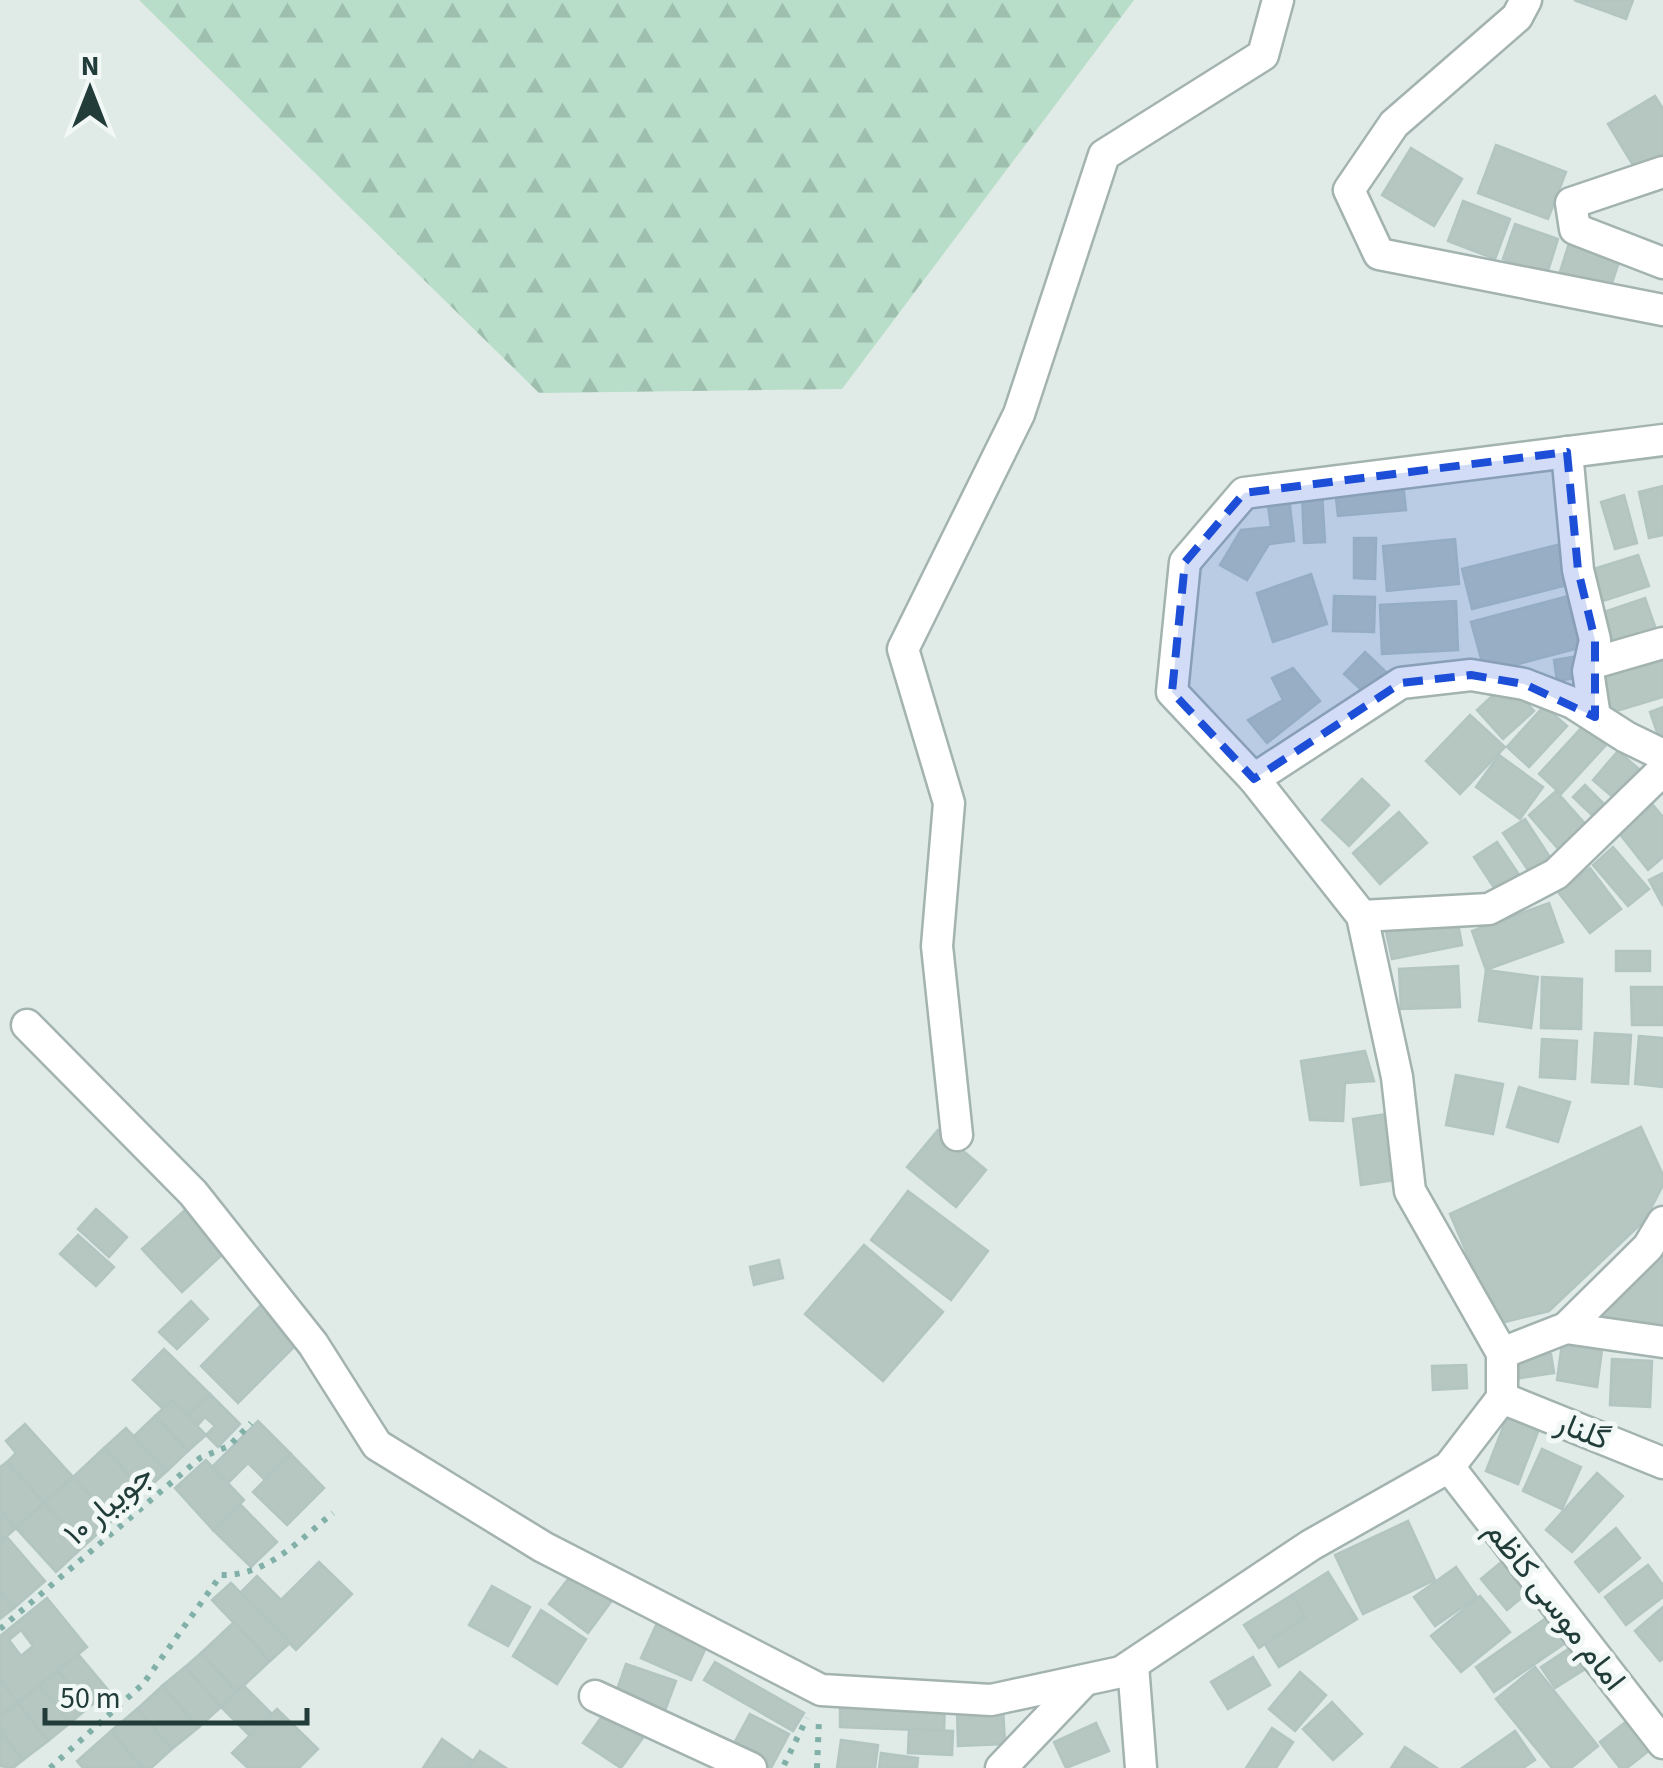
<svg xmlns="http://www.w3.org/2000/svg" width="1663" height="1768" font-family="'Source Sans 3',Vazirmatn,sans-serif">
  <defs>
    <pattern id="forest-firs" width="22" height="20" patternUnits="userSpaceOnUse" patternTransform="scale(2.5)"><rect width="22" height="20" fill="#b8ddc8"/><path d="M5 1l3.5 6h-7zM16 11l3.5 6h-7z" fill="#9ebfad"/></pattern>
  </defs>
  <rect width="100%" height="100%" fill="#e0ebe8"/>
  <polygon fill="url(#forest-firs)" points="139,0 1134,0 842,389 539,393"/>
  <g fill="#b6c6c1" stroke="#b3c5c0" stroke-width="2.5" fill-rule="evenodd">
    <polygon points="1574,0 1633,0 1626,19"/>
    <polygon points="1655,96 1663,109 1663,161 1639,175 1608,124"/>
    <polygon points="1496,145 1566,172 1548,219 1478,193"/>
    <polygon points="1411,148 1462,179 1434,226 1382,195"/>
    <polygon points="1463,201 1510,219 1495,259 1448,241"/>
    <polygon points="1515,224 1558,239 1547,274 1503,259"/>
    <polygon points="1571,237 1622,253 1609,292 1559,275"/>
    <polygon points="1403,483 1406,510 1338,516 1335,489"/>
    <polygon points="1663,486 1663,535 1649,538 1639,492"/>
    <polygon points="1322,492 1325,542 1304,543 1302,493"/>
    <polygon points="1624,495 1637,543 1615,549 1601,502"/>
    <polygon points="1289,497 1294,541 1269,544 1247,580 1220,565 1241,530 1271,527 1267,499"/>
    <polygon points="1354,538 1376,538 1375,579 1354,578"/>
    <polygon points="1455,539 1459,584 1387,591 1383,546"/>
    <polygon points="1561,544 1571,584 1472,609 1462,569"/>
    <polygon points="1638,555 1649,586 1600,602 1590,570"/>
    <polygon points="1311,574 1327,624 1273,642 1257,593"/>
    <polygon points="1572,595 1586,646 1485,673 1471,622"/>
    <polygon points="1334,596 1375,597 1374,632 1333,631"/>
    <polygon points="1645,598 1658,635 1609,650 1598,614"/>
    <polygon points="1456,601 1458,650 1382,654 1380,605"/>
    <polygon points="1365,652 1388,674 1368,696 1344,674"/>
    <polygon points="1663,655 1663,697 1610,713 1598,674"/>
    <polygon points="1579,656 1582,677 1557,681 1554,660"/>
    <polygon points="1293,668 1320,701 1267,743 1248,720 1283,700 1272,678"/>
    <polygon points="1507,682 1534,711 1503,739 1477,710"/>
    <polygon points="1544,706 1567,726 1529,767 1507,747"/>
    <polygon points="1663,707 1663,736 1659,738 1650,712"/>
    <polygon points="1470,715 1505,747 1460,794 1426,761"/>
    <polygon points="1584,725 1606,745 1561,794 1539,774"/>
    <polygon points="1618,751 1640,770 1615,799 1593,780"/>
    <polygon points="1499,755 1543,787 1520,819 1476,787"/>
    <polygon points="1362,779 1389,805 1349,846 1322,820"/>
    <polygon points="1585,785 1611,811 1599,822 1573,797"/>
    <polygon points="1556,791 1587,826 1559,850 1529,815"/>
    <polygon points="1653,805 1663,817 1663,857 1648,870 1619,833"/>
    <polygon points="1399,812 1427,843 1380,884 1353,853"/>
    <polygon points="1525,819 1555,865 1534,879 1503,833"/>
    <polygon points="1497,842 1526,885 1502,900 1474,857"/>
    <polygon points="1613,847 1649,889 1628,906 1593,865"/>
    <polygon points="1590,868 1621,909 1590,933 1558,892"/>
    <polygon points="1663,873 1663,906 1649,880"/>
    <polygon points="1549,903 1563,942 1486,970 1472,931"/>
    <polygon points="1457,918 1462,945 1392,959 1386,932"/>
    <rect x="1616" y="951" width="34" height="20"/>
    <polygon points="1458,966 1460,1007 1401,1009 1399,969"/>
    <polygon points="1486,970 1538,977 1531,1028 1479,1021"/>
    <polygon points="1542,977 1582,979 1581,1029 1541,1028"/>
    <polygon points="1631,987 1663,987 1663,1025 1632,1025"/>
    <polygon points="1595,1033 1631,1035 1628,1084 1592,1082"/>
    <polygon points="1639,1036 1663,1038 1663,1087 1635,1084"/>
    <polygon points="1542,1039 1577,1041 1575,1079 1540,1077"/>
    <polygon points="1365,1051 1374,1081 1345,1083 1343,1121 1310,1120 1301,1061"/>
    <polygon points="1456,1075 1503,1084 1493,1134 1446,1125"/>
    <polygon points="1519,1087 1570,1102 1558,1142 1507,1127"/>
    <polygon points="1387,1114 1395,1180 1361,1185 1353,1119"/>
    <polygon points="1641,1127 1663,1175 1663,1185 1645,1220 1549,1311 1497,1324 1450,1214"/>
    <polygon points="938,1130 986,1170 956,1207 907,1167"/>
    <polygon points="908,1191 988,1251 951,1300 871,1240"/>
    <polygon points="96,1209 127,1237 109,1257 78,1229"/>
    <polygon points="185,1210 224,1253 182,1292 142,1249"/>
    <polygon points="1663,1234 1663,1332 1592,1313"/>
    <polygon points="78,1235 114,1267 96,1286 60,1254"/>
    <polygon points="864,1245 943,1312 883,1381 805,1314"/>
    <polygon points="779,1260 783,1278 754,1285 750,1267"/>
    <polygon points="191,1301 208,1319 177,1349 159,1332"/>
    <polygon points="265,1301 303,1338 238,1403 201,1366"/>
    <polygon points="1562,1344 1602,1350 1597,1387 1557,1380"/>
    <polygon points="164,1349 210,1394 187,1416 172,1400 163,1409 133,1380"/>
    <polygon points="1551,1354 1554,1373 1520,1378 1517,1359"/>
    <polygon points="1612,1359 1652,1361 1650,1407 1610,1405"/>
    <polygon points="1466,1365 1467,1388 1433,1390 1432,1366"/>
    <polygon points="210,1394 240,1424 218,1447 206,1435 215,1426 205,1417 197,1426 187,1416"/>
    <polygon points="172,1400 206,1435 188,1451 155,1416"/>
    <polygon points="1509,1412 1541,1424 1518,1484 1486,1471"/>
    <polygon points="155,1416 188,1451 167,1471 134,1436"/>
    <polygon points="258,1421 291,1454 264,1479 248,1463 228,1483 212,1467"/>
    <polygon points="25,1424 73,1477 44,1503 7,1462 16,1453 6,1441"/>
    <polygon points="126,1428 167,1471 144,1492 104,1448"/>
    <polygon points="104,1448 144,1492 113,1520 73,1477"/>
    <polygon points="1542,1449 1581,1467 1562,1509 1523,1491"/>
    <polygon points="291,1454 324,1488 287,1525 253,1492"/>
    <polygon points="206,1460 244,1500 213,1530 175,1488"/>
    <polygon points="7,1462 44,1503 16,1528 0,1509 0,1467"/>
    <polygon points="1597,1473 1623,1496 1572,1552 1546,1530"/>
    <polygon points="73,1477 113,1520 84,1546 44,1503"/>
    <polygon points="44,1503 84,1546 56,1572 16,1528"/>
    <polygon points="240,1504 277,1542 251,1567 213,1530"/>
    <polygon points="0,1509 16,1528 0,1542"/>
    <polygon points="1408,1521 1435,1580 1363,1614 1335,1555"/>
    <polygon points="1616,1528 1640,1558 1599,1592 1575,1562"/>
    <polygon points="7,1537 45,1581 14,1608 0,1592 0,1542"/>
    <polygon points="1511,1554 1537,1585 1507,1610 1481,1579"/>
    <polygon points="319,1562 352,1594 296,1650 240,1593 257,1576 281,1600"/>
    <polygon points="1648,1565 1663,1585 1663,1597 1626,1625 1605,1597"/>
    <polygon points="578,1566 616,1595 588,1633 549,1604"/>
    <polygon points="1456,1567 1477,1597 1435,1626 1414,1597"/>
    <polygon points="1328,1572 1357,1619 1279,1667 1264,1643 1305,1617 1292,1595"/>
    <polygon points="231,1583 290,1643 270,1661 212,1600"/>
    <polygon points="492,1586 530,1607 508,1646 469,1625"/>
    <polygon points="0,1592 14,1608 0,1619"/>
    <polygon points="1292,1595 1305,1617 1259,1648 1244,1625"/>
    <polygon points="1480,1596 1510,1632 1461,1672 1431,1636"/>
    <path d="M47,1598L87,1647L18,1703L0,1680V1636ZM21,1630L33,1646L21,1656L9,1640Z"/>
    <polygon points="1663,1607 1663,1659 1660,1661 1635,1631"/>
    <polygon points="541,1610 586,1639 557,1684 513,1656"/>
    <polygon points="1549,1616 1567,1642 1494,1692 1476,1667"/>
    <polygon points="659,1619 709,1641 691,1680 641,1658"/>
    <polygon points="234,1622 270,1661 237,1692 201,1653"/>
    <polygon points="1579,1642 1593,1664 1555,1688 1541,1667"/>
    <polygon points="201,1653 237,1692 221,1707 185,1667"/>
    <polygon points="78,1654 109,1691 88,1708 58,1671"/>
    <polygon points="1253,1657 1270,1685 1228,1709 1211,1682"/>
    <polygon points="715,1662 804,1713 793,1731 704,1680"/>
    <polygon points="626,1664 676,1681 663,1716 614,1698"/>
    <polygon points="185,1667 221,1707 199,1727 162,1686"/>
    <polygon points="1535,1667 1598,1746 1571,1768 1552,1768 1496,1699"/>
    <polygon points="58,1671 88,1708 70,1723 39,1685"/>
    <polygon points="1300,1672 1326,1695 1295,1731 1269,1709"/>
    <polygon points="0,1680 18,1703 0,1716"/>
    <polygon points="39,1685 70,1723 48,1741 18,1703"/>
    <polygon points="243,1685 272,1714 250,1736 221,1707"/>
    <polygon points="162,1686 199,1727 172,1749 137,1709"/>
    <polygon points="840,1702 945,1704 944,1731 840,1727"/>
    <polygon points="1332,1702 1362,1734 1333,1760 1303,1729"/>
    <polygon points="18,1703 48,1741 23,1760 0,1731 0,1716"/>
    <polygon points="608,1708 645,1735 621,1768 583,1743"/>
    <polygon points="1003,1708 1005,1744 958,1746 957,1710"/>
    <polygon points="137,1709 172,1749 151,1768 143,1768 111,1731"/>
    <polygon points="277,1709 318,1749 299,1768 248,1768 232,1753"/>
    <polygon points="750,1714 789,1734 771,1768 731,1749"/>
    <polygon points="1632,1717 1656,1745 1627,1768 1620,1768 1600,1742"/>
    <polygon points="1096,1723 1109,1751 1066,1768 1054,1742"/>
    <polygon points="1272,1728 1293,1742 1276,1768 1246,1768"/>
    <polygon points="909,1729 953,1731 952,1755 908,1753"/>
    <polygon points="0,1731 23,1760 13,1768 0,1766"/>
    <polygon points="111,1731 143,1768 83,1768 77,1761"/>
    <polygon points="1515,1731 1535,1760 1523,1768 1462,1768"/>
    <polygon points="442,1739 472,1760 467,1768 423,1768"/>
    <polygon points="841,1740 878,1745 875,1768 837,1768"/>
    <polygon points="1405,1747 1437,1768 1391,1768"/>
    <polygon points="480,1751 506,1768 468,1768"/>
    <polygon points="881,1753 918,1758 917,1768 879,1768"/>
  </g>
  <g fill="none" stroke-linecap="round" stroke-linejoin="round">
    <defs>
      <g id="minor">
        <polyline points="1526,0 1517,17 1394,124 1349,190 1379,254 1663,310"/>
        <polyline points="1663,172 1571,203 1575,229 1663,263"/>
        <polyline points="1567,452 1578,570 1595,640 1588,671 1595,717"/>
        <polyline points="1590,664 1663,643"/>
        <polyline points="1254,779 1401,683 1471,675 1524,684 1573,703 1626,737 1663,755"/>
        <polyline points="1362,916 1489,909 1556,874 1663,770"/>
        <polyline points="27,1025 193,1193 313,1344 377,1445 543,1547 821,1690 991,1700 1121,1672 1311,1545 1449,1467 1502,1398 1502,1353 1410,1191 1397,1077 1362,916 1254,779 1172,692 1185,562 1244,493 1663,440"/>
        <polyline points="957,1135 937,946 949,803 903,649 1019,414 1104,155 1263,55 1278,0"/>
        <polyline points="1566,1328 1663,1342"/>
        <polyline points="1502,1353 1566,1328 1648,1247 1663,1222"/>
        <polyline points="1502,1398 1663,1463"/>
        <polyline points="1449,1467 1663,1743"/>
        <polyline points="1133,1665 1141,1768"/>
        <polyline points="595,1696 751,1768"/>
        <polyline points="1001,1768 1084,1681"/>
      </g>
    </defs>
    <use href="#minor" stroke="#a3b3b0" stroke-width="35"/>
    <g stroke="#80b0a8" stroke-width="6" stroke-dasharray="5 8" stroke-linecap="butt">
      <polyline points="0,1629 200,1458 229,1446 251,1423"/>
      <polyline points="784,1765 807,1718"/>
      <path d="M50,1768L143,1684L221,1575C268,1576 299,1540 333,1513"/>
      <polyline points="817,1768 819,1719"/>
    </g>
    <use href="#minor" stroke="#fff" stroke-width="30"/>
  </g>
  <path fill="#1d4ed8" fill-opacity="0.2" stroke="#1d4ed8" stroke-width="8" stroke-dasharray="20 12" stroke-linejoin="round" d="M1567,452L1578,570L1595,640V717L1524,684L1471,675L1401,683L1254,779L1172,692L1185,562L1244,493Z"/>
  <g text-anchor="middle" stroke-width="10" stroke-linejoin="round" paint-order="stroke">
    <g font-size="32" fill="#213c39" stroke="#f1f8f5">
      <text transform="translate(1583 1430) rotate(22)" y="11">گلنار</text>
      <text transform="translate(108 1504) rotate(-41)" y="11">جویبار ۱۰</text>
      <text transform="translate(1556 1605) rotate(52)" y="11">امام موسی کاظم</text>
    </g>
  </g>
  <g transform="translate(90 90)" stroke="#f1f8f5" stroke-width="8" paint-order="stroke">
  <path d="M0-8L18 38L0 25L-18 38Z" fill="#213c39"/>
  <text y="-15" font-size="28" font-weight="bold" text-anchor="middle" fill="#213c39">N</text>
  </g>
  <path d="M45 1708v15h262v-15" fill="none" stroke="#213c39" stroke-width="5"/>
  <text x="60" y="1708" font-size="30" fill="#213c39" stroke="#f1f8f5" stroke-width="8" paint-order="stroke">50 m</text>
</svg>
